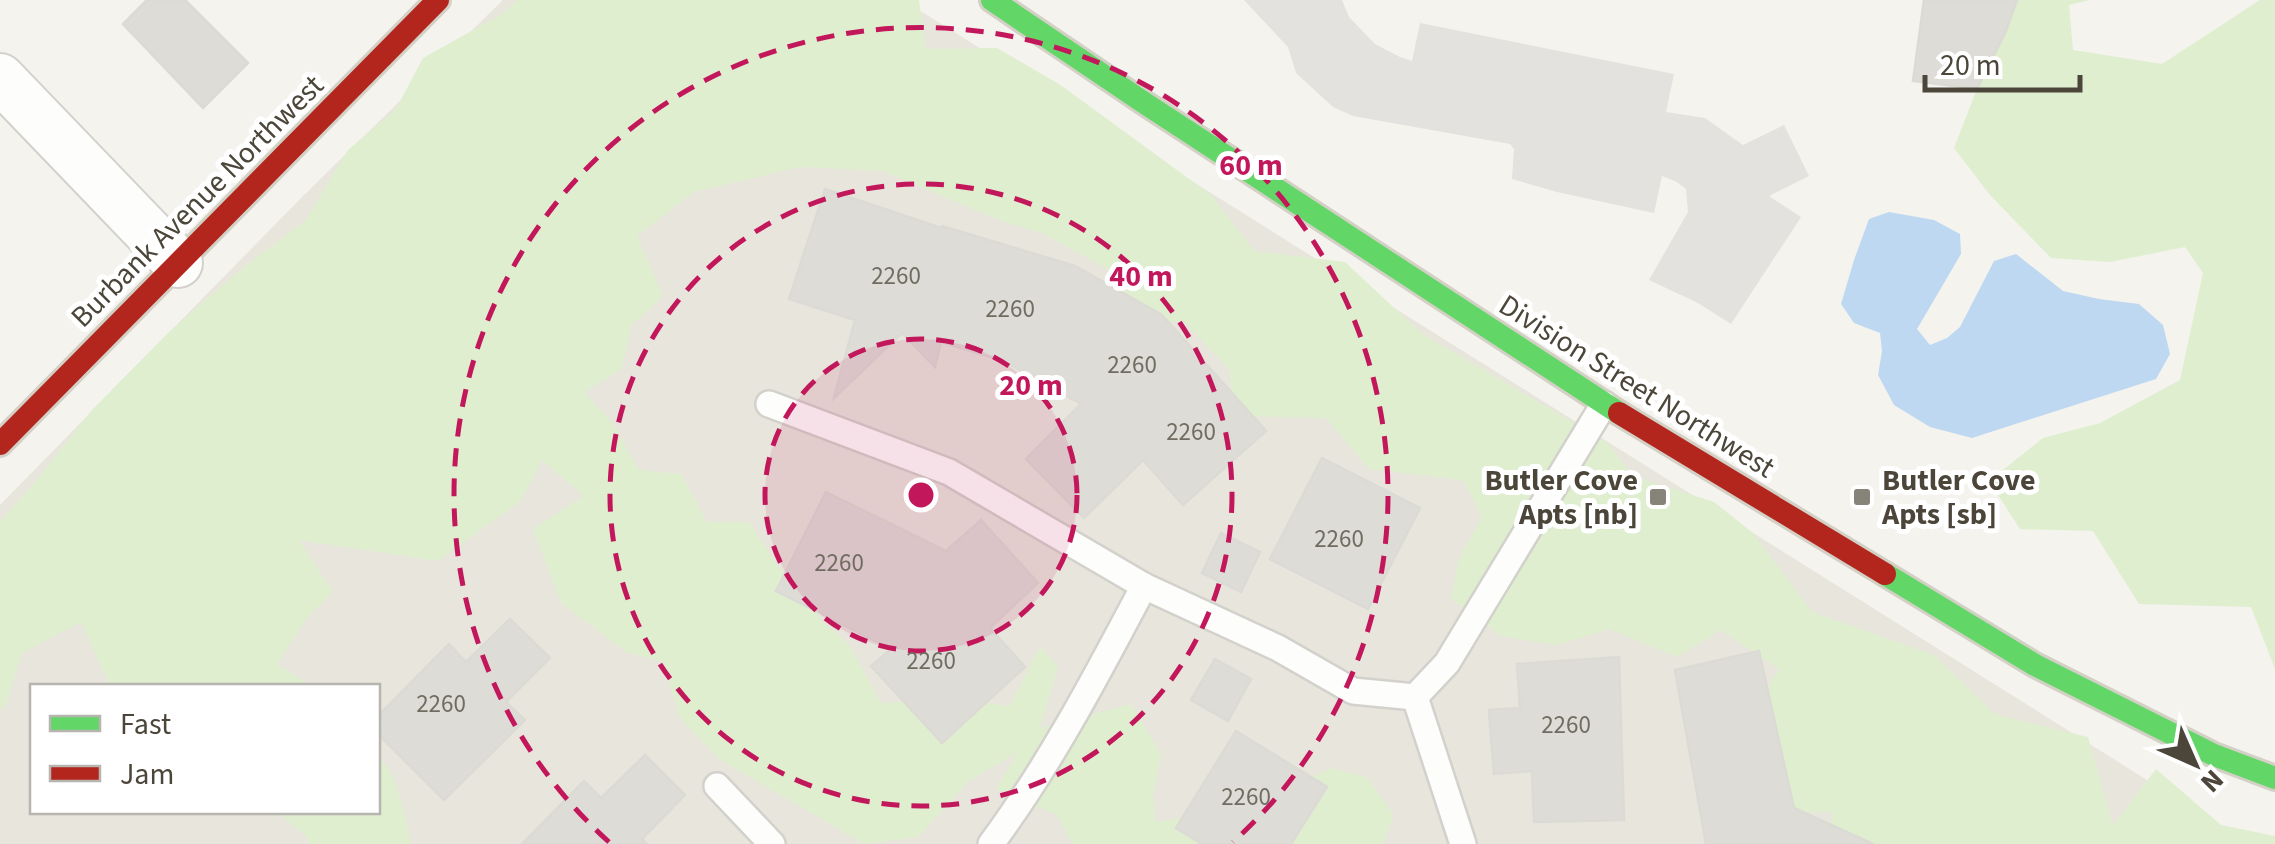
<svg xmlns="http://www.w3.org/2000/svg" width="2275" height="844" font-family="'Source Sans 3',sans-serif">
  <rect width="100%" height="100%" fill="#f4f3ee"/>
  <path fill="#e7e5dc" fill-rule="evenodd" d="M503,0H903L2163,790L2111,844H0V505L303,196ZM32,686H378V812H32Z"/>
  <g fill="#dfeecf">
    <polygon points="518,0 919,0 926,49 997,48 1062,86 1211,195 1254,251 1345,262 1421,333 1608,443 1633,476 1714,502 1753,533 1812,612 1934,655 1995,714 2088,737 2113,826 2156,769 2221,825 2275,836 2275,844 1834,844 1831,811 1768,815 1750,716 1779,669 1721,630 1677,657 1610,629 1557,645 1501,636 1451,599 1459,559 1482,517 1463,480 1369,469 1326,418 1233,416 1230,370 1184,321 1135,324 1108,269 1042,233 999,220 883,171 800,167 694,192 637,236 663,296 631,326 622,369 584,392 613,424 639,470 681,474 707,522 749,522 776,563 824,623 849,644 881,703 951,698 1010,706 1040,646 1058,667 1040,728 1131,704 1161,754 1153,795 1156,822 1225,812 1279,792 1332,768 1368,778 1394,815 1383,844 1072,844 1057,815 996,789 1018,752 969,781 918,837 864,844 719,759 679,717 664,662 626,652 561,603 533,529 584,496 542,460 521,501 438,561 299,540 333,592 306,619 277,664 312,686 110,686 81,622 22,653 5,707 0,708 0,521 31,487 91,411 170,331 245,266 305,221 348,150 396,109 423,58 502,14"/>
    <polygon points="2017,0 2090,0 2069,5 2073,50 2162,64 2260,0 2275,0 2275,669 2251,607 2139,604 2093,531 2020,529 1989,481 2043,438 2100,423 2180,380 2203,273 2185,247 2110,262 2051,258 1990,195 1954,148 1977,89 2006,31"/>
    <path d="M378,758C398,770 405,821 411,844H310L305,835L277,812H378Z"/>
  </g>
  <polygon fill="#e3e2de" points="1244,0 1342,0 1349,17 1375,44 1400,57 1412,61 1420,23 1674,74 1666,112 1705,118 1743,145 1784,125 1809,176 1769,196 1801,217 1731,324 1698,303 1649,280 1688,212 1686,189 1677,182 1662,176 1654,213 1557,192 1512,179 1514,149 1510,144 1353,116 1333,107 1296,73 1288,47"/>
  <polygon fill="#bfd8f1" points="1889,212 1934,220 1960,234 1961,254 1917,329 1930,345 1947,338 1960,327 1994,261 2016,254 2063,291 2099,299 2139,304 2163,325 2170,354 2156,379 1972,438 1930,427 1894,405 1878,375 1882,351 1880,333 1854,323 1841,304 1854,260 1869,219"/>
  <g fill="#dedcd6" stroke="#dcdad4" stroke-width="2.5">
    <polygon points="147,0 185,0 248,63 203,108 123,24"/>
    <polygon points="1924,0 2017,0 2006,31 1977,89 1913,81"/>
    <polygon points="825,189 941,228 942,226 1075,266 1162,315 1266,431 1183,505 1143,460 1084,518 1026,459 1081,404 1004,361 941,342 935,367 902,333 834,398 855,320 789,299"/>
    <polygon points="1322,458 1420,508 1368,609 1270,559"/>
    <polygon points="826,492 946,551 981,520 1038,583 990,628 1025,667 942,743 871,666 891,649 776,591"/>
    <polygon points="1221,533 1260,552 1241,592 1202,573"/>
    <polygon points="510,619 550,658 506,702 525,720 444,800 378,734 378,716 449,644 466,662"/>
    <polygon points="1759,651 1794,808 1873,844 1706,844 1675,670"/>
    <polygon points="1619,657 1624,820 1534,822 1532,771 1494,774 1489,710 1520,708 1517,664"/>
    <polygon points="1215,659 1251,679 1228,721 1191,700"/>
    <polygon points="1236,731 1327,787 1291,844 1202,844 1176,828"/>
    <polygon points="645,755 685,795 642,839 647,844 522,844 584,781 601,798"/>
  </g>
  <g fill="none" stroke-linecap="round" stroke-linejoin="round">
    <defs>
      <g id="lane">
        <polyline points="769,404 949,472 1144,586 1278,648 1353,691 1415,697 1447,663 1604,404"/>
        <polyline points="1415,697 1463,844"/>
        <polyline points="717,786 772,844"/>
        <path d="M991,844C1051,763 1097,675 1144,586"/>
      </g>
      <polyline id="street" points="0,78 178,263"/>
      <g id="fast">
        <polyline points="992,0 1146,104 1619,413"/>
        <polyline points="1885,574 2035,665 2214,755 2275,778"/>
      </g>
      <g id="jam">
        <polyline points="1619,413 1885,574"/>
        <polyline points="0,444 438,0"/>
      </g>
    </defs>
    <use href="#lane" stroke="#d2d1cb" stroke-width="30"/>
    <use href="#street" stroke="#d2d1cb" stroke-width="52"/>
    <use href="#fast" stroke="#d3d0c5" stroke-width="28"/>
    <use href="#jam" stroke="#d3d0c5" stroke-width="28"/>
    <use href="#lane" stroke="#fdfdfc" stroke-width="25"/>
    <use href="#street" stroke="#fdfdfc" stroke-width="48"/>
    <use href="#fast" stroke="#63d668" stroke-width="22"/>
    <use href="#jam" stroke="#b3261e" stroke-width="22"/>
  </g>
  <circle cx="921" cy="495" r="156" fill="#c2185b" fill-opacity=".12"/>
  <g fill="none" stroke="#c2185b" stroke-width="5" stroke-dasharray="18 12">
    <circle cx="921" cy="495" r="156"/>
    <circle cx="921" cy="495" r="311"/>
    <path d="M609 842A467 467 0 1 1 1233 842"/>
  </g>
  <g fill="#868378" stroke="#fff" stroke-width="4">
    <rect x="1648" y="487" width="20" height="20" rx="5"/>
    <rect x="1852" y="487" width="20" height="20" rx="5"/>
  </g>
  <g text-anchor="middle" stroke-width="10" stroke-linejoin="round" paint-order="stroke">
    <g font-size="25" fill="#706c61">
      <text x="896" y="284">2260</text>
      <text x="1010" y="317">2260</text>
      <text x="1132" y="373">2260</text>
      <text x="1191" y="440">2260</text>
      <text x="1339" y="547">2260</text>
      <text x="839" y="571">2260</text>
      <text x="931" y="669">2260</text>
      <text x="441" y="712">2260</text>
      <text x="1566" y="733">2260</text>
      <text x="1246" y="805">2260</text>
    </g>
    <g font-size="30" fill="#4b4639" stroke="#fff">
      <text transform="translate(197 201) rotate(-45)" y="10">Burbank Avenue Northwest</text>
      <text transform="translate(1637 386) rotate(32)" y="10">Division Street Northwest</text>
    </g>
    <g font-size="30" font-weight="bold" fill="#4b4639" stroke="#fff" text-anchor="end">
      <text x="1638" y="490">Butler Cove<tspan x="1638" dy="34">Apts [nb]</tspan></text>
      <text x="1882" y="490" text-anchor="start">Butler Cove<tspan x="1882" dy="34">Apts [sb]</tspan></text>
    </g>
  </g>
  <circle cx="921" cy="495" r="15" fill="#c2185b" stroke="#fff" stroke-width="5"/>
  <g font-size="30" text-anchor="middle" font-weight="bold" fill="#c2185b" stroke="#fff" stroke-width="10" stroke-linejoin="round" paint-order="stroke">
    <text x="1251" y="175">60 m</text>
    <text x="1141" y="286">40 m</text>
    <text x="1031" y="395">20 m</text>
  </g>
  <rect x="30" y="684" width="350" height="130" fill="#ffffff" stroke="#b7b5b0" stroke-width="2.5"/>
  <rect x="50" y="716" width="50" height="15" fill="#63d668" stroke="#b7b5b0" stroke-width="2.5"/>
  <text x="120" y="734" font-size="30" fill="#4b4639">Fast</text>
  <rect x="50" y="766" width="50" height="15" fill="#b3261e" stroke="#b7b5b0" stroke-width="2.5"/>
  <text x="120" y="784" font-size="30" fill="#4b4639">Jam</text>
  <g transform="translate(2195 764) rotate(135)" stroke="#ffffff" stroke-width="8" paint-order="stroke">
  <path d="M0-8L18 38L0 25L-18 38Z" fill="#4b4639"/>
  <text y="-15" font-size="28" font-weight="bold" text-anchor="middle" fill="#4b4639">N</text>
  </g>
  <path d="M1925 75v15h155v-15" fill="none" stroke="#4b4639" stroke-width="5"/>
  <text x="1940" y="75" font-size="30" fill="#4b4639" stroke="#ffffff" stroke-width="8" paint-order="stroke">20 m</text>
</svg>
